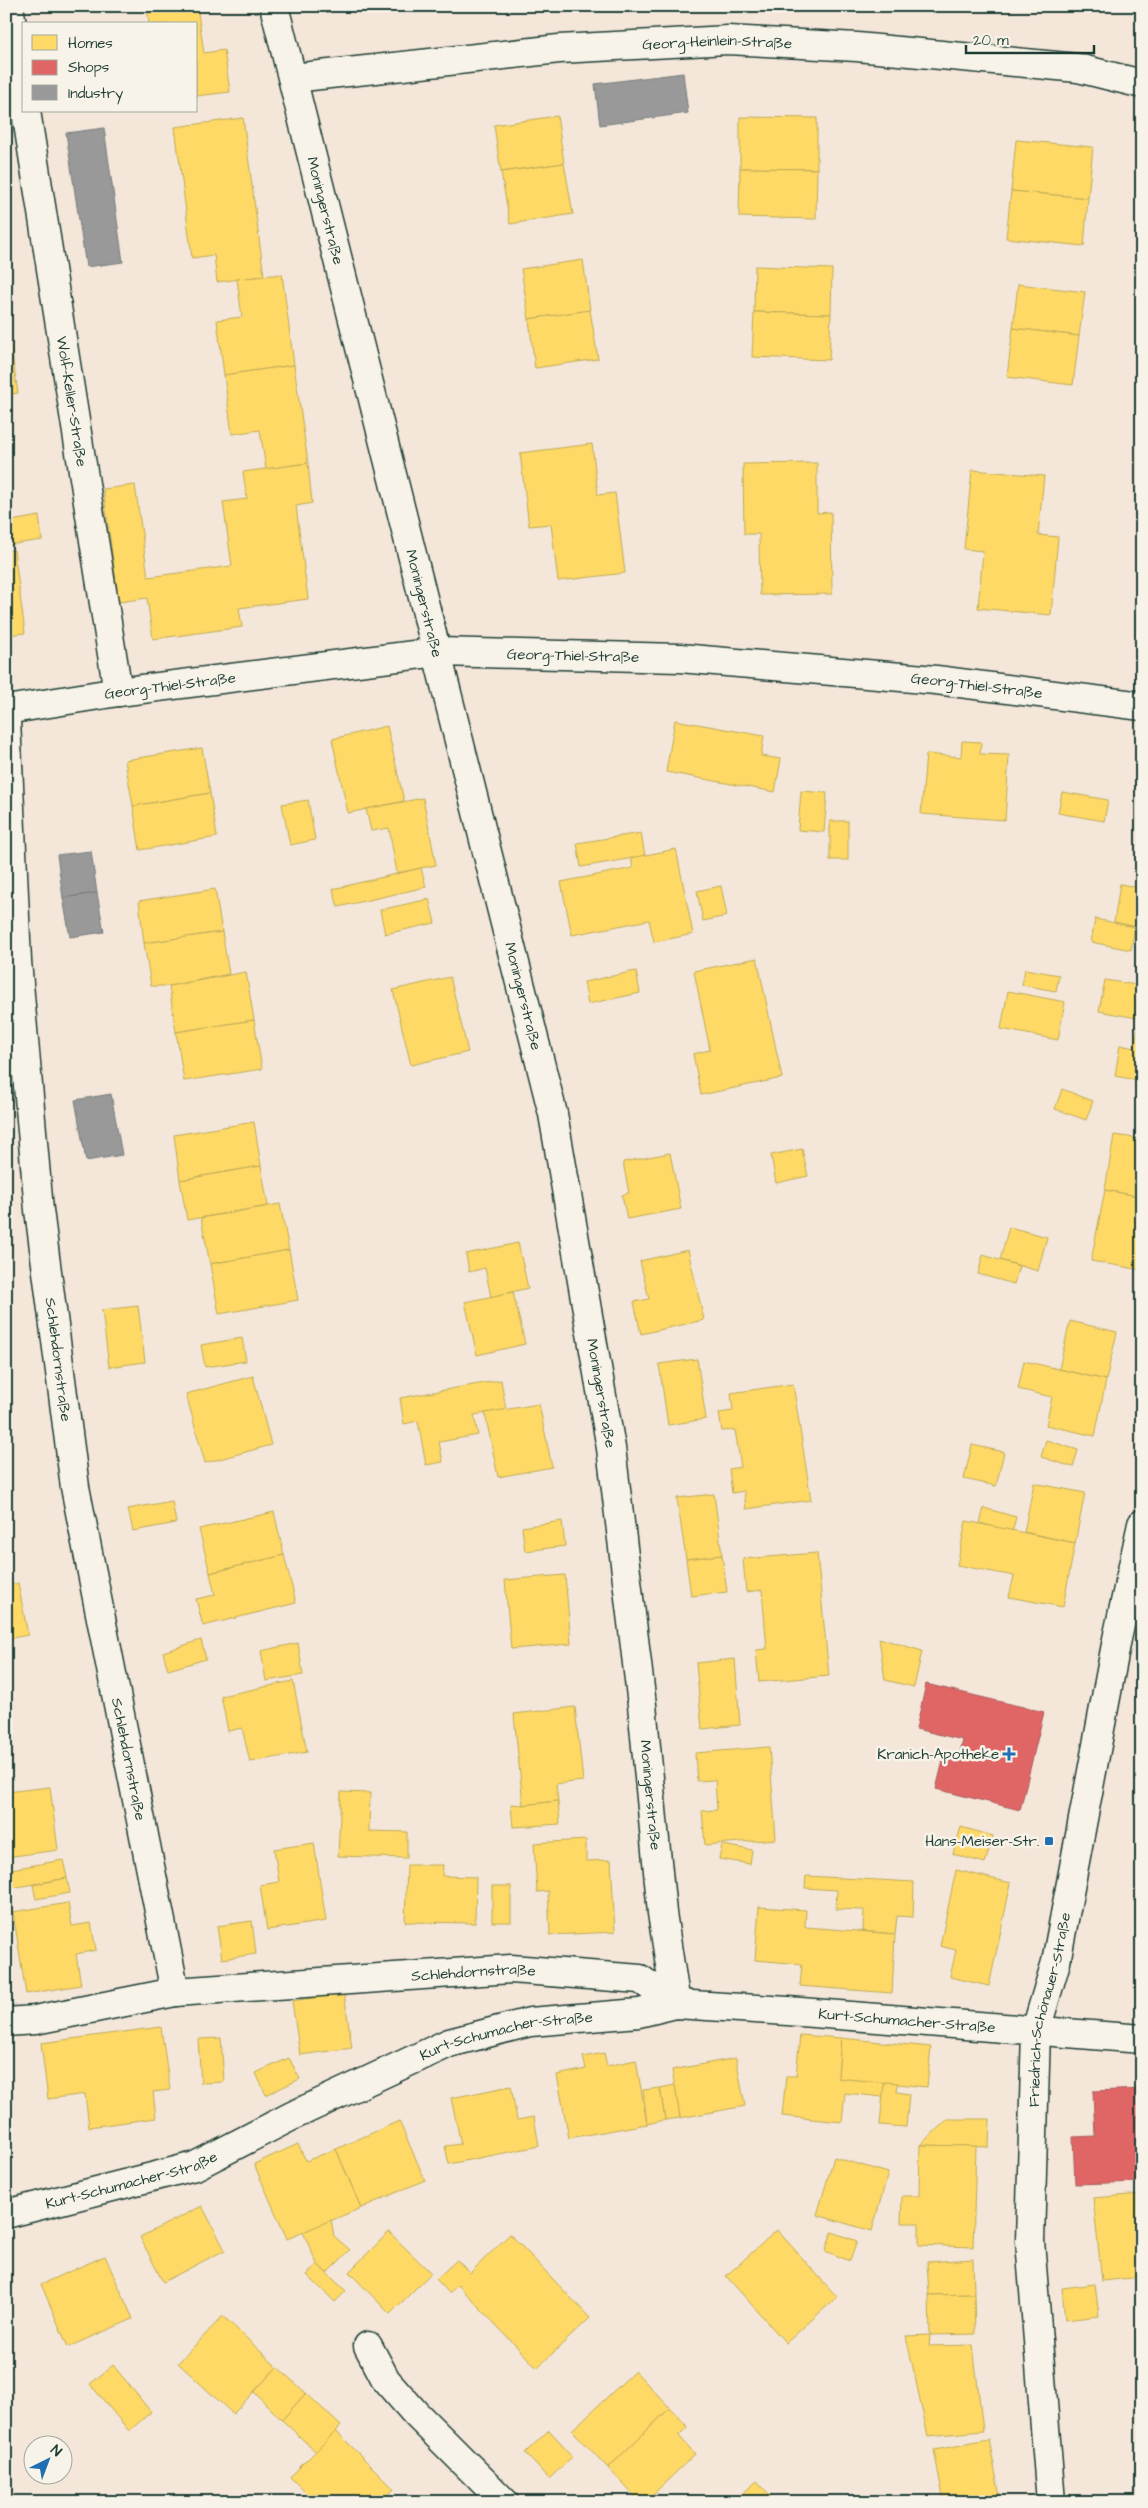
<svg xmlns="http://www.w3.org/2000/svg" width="1148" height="2508" font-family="'Architects Daughter',sans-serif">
  <rect width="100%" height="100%" fill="#f4e6d9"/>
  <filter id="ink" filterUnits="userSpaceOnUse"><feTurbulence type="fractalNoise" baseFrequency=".02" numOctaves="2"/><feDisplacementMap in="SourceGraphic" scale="10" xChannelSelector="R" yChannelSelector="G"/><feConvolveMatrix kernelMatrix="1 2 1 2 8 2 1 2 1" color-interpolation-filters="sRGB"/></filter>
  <g filter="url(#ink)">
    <g fill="#ffd966" stroke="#bcaa57">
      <polygon points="147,6 197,6 204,53 224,50 230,92 196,96 196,24 149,24"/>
      <polygon points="557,116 564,163 501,172 494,125"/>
      <polygon points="740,117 817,118 817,169 740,168"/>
      <polygon points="243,118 264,276 217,282 214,255 192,258 175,127"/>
      <polygon points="1016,140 1093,147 1088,198 1011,191"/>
      <polygon points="564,163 573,214 510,224 501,172"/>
      <polygon points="740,168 817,169 816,219 739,217"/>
      <polygon points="1011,191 1088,198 1084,246 1006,238"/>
      <polygon points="583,260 590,310 529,319 521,269"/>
      <polygon points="755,266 832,269 831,314 754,312"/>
      <polygon points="282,274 294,365 224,375 217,320 242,317 237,279"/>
      <polygon points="1018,284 1085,292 1079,336 1013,328"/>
      <polygon points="590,310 598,359 535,368 529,319"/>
      <polygon points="6,312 10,341 6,342"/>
      <polygon points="754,312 831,314 829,360 752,357"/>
      <polygon points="1013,328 1079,336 1073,385 1007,377"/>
      <polygon points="10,341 18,393 6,395 6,342"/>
      <polygon points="294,365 308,463 266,469 260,430 232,434 224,375"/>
      <polygon points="592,444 598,495 615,493 625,573 558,581 551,524 529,526 520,453"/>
      <polygon points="308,463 312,503 296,506 308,599 239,608 242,627 153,639 147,598 119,602 103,489 135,485 148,577 232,566 223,502 247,499 243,472"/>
      <polygon points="817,463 817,513 831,512 832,594 760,595 759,534 744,534 743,464"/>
      <polygon points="972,470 1044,476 1038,535 1058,537 1051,615 978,608 983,551 964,549"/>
      <polygon points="39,516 42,540 7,545 6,522"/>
      <polygon points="14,550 25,633 6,635 6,551"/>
      <polygon points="675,720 764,736 761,756 781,759 775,792 666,772"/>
      <polygon points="387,726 404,801 348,813 332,739"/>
      <polygon points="962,741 981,742 980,754 1009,755 1005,820 921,814 926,754 961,757"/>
      <polygon points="202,748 210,793 133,806 125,760"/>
      <polygon points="801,791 827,793 824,832 798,830"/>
      <polygon points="1062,792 1108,800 1104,821 1058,813"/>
      <polygon points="210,793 217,837 140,850 133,806"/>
      <polygon points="423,798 436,865 397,873 389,828 371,831 366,809"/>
      <polygon points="308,800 315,840 290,845 282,804"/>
      <rect x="830" y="821" width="18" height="39"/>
      <polygon points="641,833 645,856 581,867 577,843"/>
      <polygon points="676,849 693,934 654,942 649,920 572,935 561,882 633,868 631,858"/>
      <polygon points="421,868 426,887 338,907 333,889"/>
      <polygon points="1120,884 1142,888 1142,928 1114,922"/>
      <polygon points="721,886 727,916 703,921 697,891"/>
      <polygon points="215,889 222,932 144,943 139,901"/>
      <polygon points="429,899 435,923 385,934 380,910"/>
      <polygon points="1095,919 1135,927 1131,950 1091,942"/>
      <polygon points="222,932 229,974 169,986 151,986 144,943"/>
      <polygon points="1142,956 1142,1019 1099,1011 1105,980 1136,985"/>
      <polygon points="757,958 782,1078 701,1095 693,1054 710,1050 694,971"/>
      <polygon points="1025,969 1059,975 1056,991 1022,985"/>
      <polygon points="636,971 640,993 588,1004 584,982"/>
      <polygon points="246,972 254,1020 176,1032 169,986"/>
      <polygon points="450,977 468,1052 411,1065 393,990"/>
      <polygon points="1008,991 1065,1002 1058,1040 1001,1029"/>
      <polygon points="1140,1019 1142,1081 1115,1076 1120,1045 1134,1048"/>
      <polygon points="254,1020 262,1069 184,1081 176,1032"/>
      <polygon points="1062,1089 1093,1101 1086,1120 1055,1109"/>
      <polygon points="254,1122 261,1166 180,1180 174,1135"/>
      <polygon points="1114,1135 1142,1139 1142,1197 1105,1190"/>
      <polygon points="802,1149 808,1176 776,1183 771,1155"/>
      <polygon points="670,1153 681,1209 627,1219 622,1195 629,1193 623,1162"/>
      <polygon points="261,1166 268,1206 187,1220 180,1180"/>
      <polygon points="1105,1190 1142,1197 1142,1270 1091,1261"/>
      <polygon points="280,1204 289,1250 210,1264 201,1218"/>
      <polygon points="1009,1227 1047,1237 1038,1271 1000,1260"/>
      <polygon points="518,1243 528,1288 491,1297 485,1268 469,1272 466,1254"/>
      <polygon points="289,1250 298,1300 219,1314 210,1264"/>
      <polygon points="688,1250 704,1320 641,1334 634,1302 649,1299 640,1261"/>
      <polygon points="983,1255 1019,1266 1014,1284 978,1274"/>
      <polygon points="513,1292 525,1344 477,1355 465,1302"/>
      <polygon points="138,1306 145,1362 109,1367 102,1310"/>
      <polygon points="1070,1321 1117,1332 1106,1380 1059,1369"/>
      <polygon points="242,1338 246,1361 205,1367 201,1345"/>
      <polygon points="697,1359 706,1419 668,1425 659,1364"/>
      <polygon points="1024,1361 1106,1380 1095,1436 1046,1425 1052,1397 1018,1389"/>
      <polygon points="253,1376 271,1445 205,1463 186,1394"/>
      <polygon points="501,1380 506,1410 474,1415 478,1435 439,1442 443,1462 426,1465 418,1421 404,1424 400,1398"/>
      <polygon points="793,1384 811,1500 746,1509 744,1491 732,1493 729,1469 741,1467 735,1430 722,1431 719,1413 733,1411 731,1393"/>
      <polygon points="539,1404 552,1467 498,1477 485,1413"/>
      <polygon points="1046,1440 1078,1450 1073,1467 1041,1457"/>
      <polygon points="972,1445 1004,1452 996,1486 964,1479"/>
      <polygon points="1034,1483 1085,1493 1075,1543 1024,1532"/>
      <polygon points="714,1494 722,1555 686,1559 677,1498"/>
      <polygon points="172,1501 176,1523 133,1531 128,1509"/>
      <polygon points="984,1508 1016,1517 1012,1532 980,1523"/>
      <polygon points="274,1512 284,1555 210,1573 199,1529"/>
      <polygon points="562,1521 565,1546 525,1551 522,1527"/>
      <polygon points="966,1521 1075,1543 1063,1607 1009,1597 1014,1576 957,1565"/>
      <polygon points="817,1553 829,1676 759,1682 756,1650 767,1649 762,1590 746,1592 743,1559"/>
      <polygon points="284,1555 296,1603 203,1626 196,1599 215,1595 210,1573"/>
      <polygon points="722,1555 727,1592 691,1596 686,1559"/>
      <polygon points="565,1575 571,1644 511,1649 505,1580"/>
      <polygon points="18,1583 28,1635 6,1639 6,1586"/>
      <polygon points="879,1638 922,1651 914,1687 885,1680"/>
      <polygon points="201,1640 206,1659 168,1670 163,1652"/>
      <polygon points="298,1643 303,1675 266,1681 261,1651"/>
      <polygon points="735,1659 740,1725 702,1729 696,1663"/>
      <polygon points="293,1681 307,1752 250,1762 242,1728 228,1731 221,1696"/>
      <polygon points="575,1707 583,1781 556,1784 558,1801 523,1805 514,1714"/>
      <polygon points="769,1747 776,1839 705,1845 702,1811 717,1810 715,1780 697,1781 695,1753"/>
      <polygon points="50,1787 58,1850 6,1857 6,1792"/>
      <polygon points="341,1792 370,1793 369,1831 407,1832 407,1858 338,1856"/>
      <polygon points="558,1801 560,1824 513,1827 511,1804 523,1805"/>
      <polygon points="961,1827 993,1836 985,1863 953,1854"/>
      <polygon points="586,1840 586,1861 611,1860 615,1932 550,1935 548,1891 537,1892 534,1843"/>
      <polygon points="314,1843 326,1921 267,1930 260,1885 279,1882 274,1849"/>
      <polygon points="722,1845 752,1850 750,1864 719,1859"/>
      <polygon points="63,1860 67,1878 6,1889 6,1870"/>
      <polygon points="407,1865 443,1865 442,1876 476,1877 475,1923 405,1922"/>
      <polygon points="956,1870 1011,1883 989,1986 950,1977 956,1950 940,1946"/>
      <polygon points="806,1876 914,1882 913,1917 897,1916 895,1934 863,1931 864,1910 836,1909 837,1890 805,1888"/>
      <polygon points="67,1878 70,1893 36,1899 33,1885"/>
      <rect x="492" y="1886" width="19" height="36"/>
      <polygon points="68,1903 72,1926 91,1923 96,1950 76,1954 81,1985 26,1994 13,1912"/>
      <polygon points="759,1907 806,1910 805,1927 895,1934 892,1993 800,1986 802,1964 755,1960"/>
      <polygon points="252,1921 256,1954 222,1959 217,1926"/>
      <polygon points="344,1993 352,2048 300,2055 292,2001"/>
      <polygon points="161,2027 170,2090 153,2092 156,2118 89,2127 85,2094 48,2099 41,2043"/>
      <polygon points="800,2035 841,2038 838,2078 884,2082 883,2097 845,2093 842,2122 782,2116 786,2076 796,2076"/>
      <polygon points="221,2038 224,2082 201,2083 198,2039"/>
      <polygon points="841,2038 931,2047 927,2087 838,2078"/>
      <polygon points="604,2053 607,2066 636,2060 647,2124 569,2138 557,2075 586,2069 583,2057"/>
      <polygon points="289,2058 300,2079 266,2095 256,2073"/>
      <polygon points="736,2058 745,2106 680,2118 672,2070"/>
      <polygon points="884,2082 898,2083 897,2092 909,2094 906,2127 880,2125"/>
      <polygon points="675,2085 680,2118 665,2120 660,2088"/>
      <polygon points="511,2086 517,2120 534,2117 539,2146 449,2164 445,2146 461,2144 451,2098"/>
      <polygon points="660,2088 665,2120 647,2124 643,2090"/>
      <polygon points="948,2119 990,2119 989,2147 920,2145"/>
      <polygon points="399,2121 425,2180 361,2208 336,2149"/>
      <polygon points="298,2144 306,2161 336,2149 361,2208 287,2239 254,2164"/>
      <polygon points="920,2145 976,2146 973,2247 919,2245 919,2223 901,2223 902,2196 919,2196"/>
      <polygon points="834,2157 888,2173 872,2231 817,2215"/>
      <polygon points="1142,2194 1142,2277 1102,2281 1093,2198"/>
      <polygon points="202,2206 225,2250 163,2282 140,2237"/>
      <polygon points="331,2220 334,2236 350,2250 327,2273 317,2264 303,2232"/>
      <polygon points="777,2230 837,2297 786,2343 726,2276"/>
      <polygon points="389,2232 431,2273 390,2314 349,2272"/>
      <polygon points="832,2232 857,2241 850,2261 825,2251"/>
      <polygon points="510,2234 590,2318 537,2368 458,2285 449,2293 436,2279 457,2260 470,2273"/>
      <polygon points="105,2256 133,2319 68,2347 41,2284"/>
      <polygon points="973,2259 974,2294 929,2295 927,2262"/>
      <polygon points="317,2264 346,2291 335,2302 307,2275"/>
      <polygon points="1095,2284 1099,2316 1065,2320 1062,2288"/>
      <polygon points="974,2294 975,2334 930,2335 929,2295"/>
      <polygon points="223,2316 277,2367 233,2414 178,2363"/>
      <polygon points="930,2335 929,2346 973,2345 983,2431 928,2436 906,2336"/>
      <polygon points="113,2365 151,2412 129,2431 90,2384"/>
      <polygon points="277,2367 306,2393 282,2420 254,2392"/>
      <polygon points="635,2371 670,2408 608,2468 572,2430"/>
      <polygon points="306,2393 341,2426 316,2452 282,2420"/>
      <polygon points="670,2408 688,2427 679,2436 695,2454 645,2502 640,2502 608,2468"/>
      <polygon points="549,2430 573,2456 549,2479 525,2453"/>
      <polygon points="336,2431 394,2489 381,2502 315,2502 290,2477"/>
      <polygon points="989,2440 1001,2502 944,2502 934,2450"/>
      <polygon points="757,2481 776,2502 733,2502"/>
    </g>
    <g fill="#e06666" stroke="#a65a57">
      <polygon points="926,1684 1044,1712 1020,1810 936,1789 945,1753 959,1757 963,1740 916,1729"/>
      <polygon points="1142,2089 1142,2182 1075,2184 1073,2137 1095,2136 1093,2091"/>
    </g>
    <g fill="#999" stroke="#747d7b">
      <polygon points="683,73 688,113 600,125 595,84"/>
      <polygon points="104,128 123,262 86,267 66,133"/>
      <polygon points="91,851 97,893 63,898 57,855"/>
      <polygon points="97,893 104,932 70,937 63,898"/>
      <polygon points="111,1094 122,1155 86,1161 75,1100"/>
    </g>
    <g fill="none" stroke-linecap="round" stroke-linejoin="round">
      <defs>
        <g id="minor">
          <polyline points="9,6 24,100"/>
          <path id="s1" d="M274,6L553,1114L611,1448L642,1705L662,1913L676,2004"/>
          <path id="s2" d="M293,78L559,49L728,40L857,47L1078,68L1142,84"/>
          <path id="s3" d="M26,111L118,692"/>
          <path id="s4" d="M6,710L118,692L438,652L680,658L936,680L1142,706"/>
          <path id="s5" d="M6,720L17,961L39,1210L75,1487L175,1992"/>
          <path id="s6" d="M6,2022L35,2020L175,1992L511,1969L640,1979L676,2004"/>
          <path id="s7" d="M6,2214L195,2166L292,2116L449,2043L530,2022L639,2013L676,2004L788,2011L1142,2039"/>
          <polyline points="368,2346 386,2380 416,2414 504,2502"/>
          <path id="s8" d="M1051,2502L1030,2241L1036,2030L1056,1962L1117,1639L1142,1524"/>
        </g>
      </defs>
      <use href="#minor" stroke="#1f3d34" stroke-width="31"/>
      <use href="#minor" stroke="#f7f3e8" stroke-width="28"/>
    </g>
  </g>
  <g fill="#1f6fb2" stroke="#f7f3e8" stroke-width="2">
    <path d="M1006.5 1746.5h5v5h5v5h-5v5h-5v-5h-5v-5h5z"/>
    <rect x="1044" y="1836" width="10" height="10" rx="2.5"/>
  </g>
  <g text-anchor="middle" stroke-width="5" stroke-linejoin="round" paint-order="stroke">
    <g font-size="15" fill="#1f3d34" stroke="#f7f3e8">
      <text dy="5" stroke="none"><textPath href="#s2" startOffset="426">Georg-Heinlein-Straße</textPath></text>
      <text dy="5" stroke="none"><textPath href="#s1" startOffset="211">Moningerstraße</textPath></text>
      <text dy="5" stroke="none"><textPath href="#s3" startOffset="294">Wolf-Keller-Straße</textPath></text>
      <text dy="5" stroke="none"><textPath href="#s1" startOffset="616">Moningerstraße</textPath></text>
      <text dy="5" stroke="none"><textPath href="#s4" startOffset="571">Georg-Thiel-Straße</textPath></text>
      <text dy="5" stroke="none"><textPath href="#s4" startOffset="166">Georg-Thiel-Straße</textPath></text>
      <text dy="5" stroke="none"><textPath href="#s4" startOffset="976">Georg-Thiel-Straße</textPath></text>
      <text dy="5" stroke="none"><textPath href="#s1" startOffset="1021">Moningerstraße</textPath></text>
      <text dy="5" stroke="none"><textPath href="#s5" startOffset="642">Schlehdornstraße</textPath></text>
      <text dy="5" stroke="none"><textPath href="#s1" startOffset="1426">Moningerstraße</textPath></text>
      <text dy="5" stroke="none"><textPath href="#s5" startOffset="1048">Schlehdornstraße</textPath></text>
      <text dy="5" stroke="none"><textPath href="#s1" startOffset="1831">Moningerstraße</textPath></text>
      <text dy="5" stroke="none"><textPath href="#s6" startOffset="471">Schlehdornstraße</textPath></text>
      <text dy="5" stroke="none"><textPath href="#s8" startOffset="495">Friedrich-Schönauer-Straße</textPath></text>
      <text dy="5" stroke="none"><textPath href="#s7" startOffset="940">Kurt-Schumacher-Straße</textPath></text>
      <text dy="5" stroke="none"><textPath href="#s7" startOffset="535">Kurt-Schumacher-Straße</textPath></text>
      <text dy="5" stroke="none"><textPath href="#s7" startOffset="130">Kurt-Schumacher-Straße</textPath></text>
    </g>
    <g font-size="15" fill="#1f3d34" stroke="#f7f3e8" text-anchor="end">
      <text x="999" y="1759">Kranich-Apotheke</text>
      <text x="1039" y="1846">Hans-Meiser-Str.</text>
    </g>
  </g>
  <rect width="1148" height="2508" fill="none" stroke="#f7f3e8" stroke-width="25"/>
  <rect x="12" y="12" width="1123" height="2483" fill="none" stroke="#1f3d34" stroke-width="2" filter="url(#ink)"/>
  <rect x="22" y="22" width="175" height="90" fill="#f7f3e8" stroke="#a1aaa0"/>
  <rect x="32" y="35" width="25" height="15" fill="#ffd966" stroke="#a1aaa0"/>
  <text x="68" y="48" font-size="15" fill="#1f3d34">Homes</text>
  <rect x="32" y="60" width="25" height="15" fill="#e06666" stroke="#a1aaa0"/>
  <text x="68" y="72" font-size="15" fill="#1f3d34">Shops</text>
  <rect x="32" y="85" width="25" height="15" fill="#999999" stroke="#a1aaa0"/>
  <text x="68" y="98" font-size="15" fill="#1f3d34">Industry</text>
  <g transform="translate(48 2460) rotate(42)"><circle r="24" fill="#f7f3e8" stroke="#a1aaa0"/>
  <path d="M0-4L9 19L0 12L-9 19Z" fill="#1f6fb2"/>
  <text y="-8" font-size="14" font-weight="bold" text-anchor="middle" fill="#1f3d34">N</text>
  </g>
  <path d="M966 45v8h128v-8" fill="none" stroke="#1f3d34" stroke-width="2.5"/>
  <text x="973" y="45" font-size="15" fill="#1f3d34" stroke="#f7f3e8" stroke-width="4" paint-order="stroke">20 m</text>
</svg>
